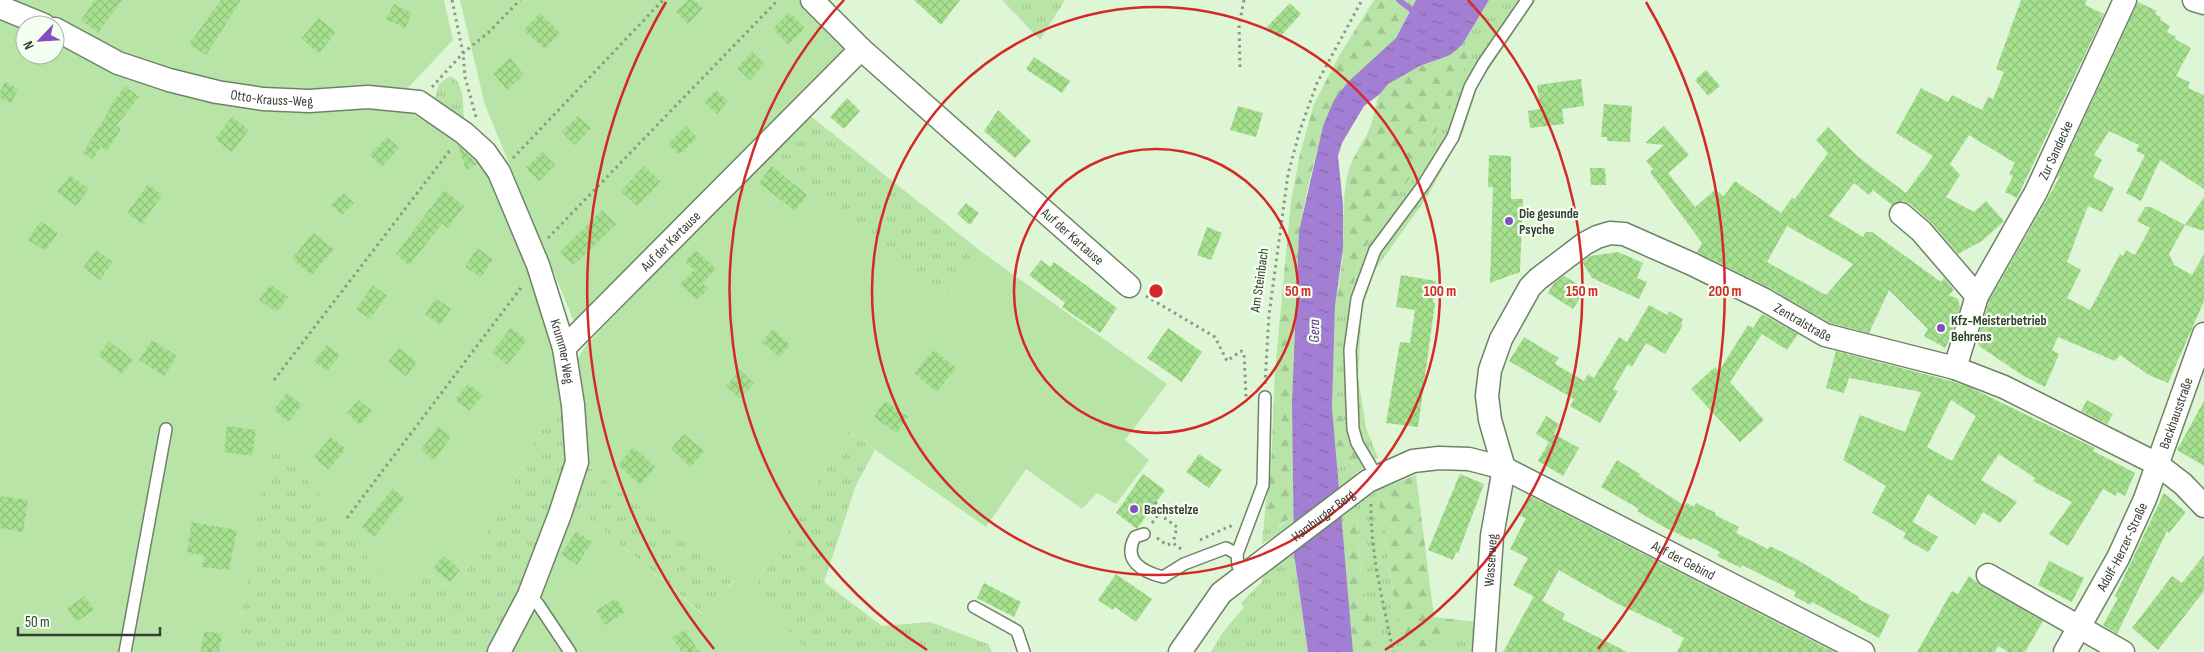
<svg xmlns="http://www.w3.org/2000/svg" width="2204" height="652" font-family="'Sofia Sans Condensed',sans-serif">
  <defs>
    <pattern id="grass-tufts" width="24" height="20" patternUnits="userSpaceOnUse" patternTransform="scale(1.25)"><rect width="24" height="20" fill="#b8e4a7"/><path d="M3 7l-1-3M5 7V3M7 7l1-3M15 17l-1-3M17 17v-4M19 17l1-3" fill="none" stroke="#9fc590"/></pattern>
    <pattern id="forest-firs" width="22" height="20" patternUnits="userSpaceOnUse" patternTransform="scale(1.25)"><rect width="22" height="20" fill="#b8e4a7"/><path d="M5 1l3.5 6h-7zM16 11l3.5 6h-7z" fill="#9fc590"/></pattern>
    <pattern id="water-ripples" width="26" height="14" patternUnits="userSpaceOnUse" patternTransform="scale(1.25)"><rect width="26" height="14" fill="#a27fd2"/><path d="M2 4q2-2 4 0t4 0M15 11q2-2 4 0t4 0" fill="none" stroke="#8569ab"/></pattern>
    <pattern id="building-cross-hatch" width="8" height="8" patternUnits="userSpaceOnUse" patternTransform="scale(1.25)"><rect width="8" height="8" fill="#a6e18f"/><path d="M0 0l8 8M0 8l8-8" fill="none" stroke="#90c27c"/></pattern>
  </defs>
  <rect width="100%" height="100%" fill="#def6d5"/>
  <g fill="url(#grass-tufts)">
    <polygon points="1002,0 1065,0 1040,40"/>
    <path d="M1489,0H1536L1478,85L1463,132L1427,197L1375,270L1362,308L1358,377L1366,428L1378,458L1356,473L1357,503L1378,490L1379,505L1403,652H1376L1361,575L1357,513H1350L1341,517L1335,458L1354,464L1359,460L1351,424C1342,421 1341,413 1332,408L1335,306L1348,307L1358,263L1372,234L1426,154L1471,53L1462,45Z"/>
    <path d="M450,76C464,81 463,104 464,117L462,119L438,103L435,97L439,84Z"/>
    <polygon points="808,114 983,253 942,301 765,159"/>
    <polygon points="563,388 570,452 734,580 703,614 561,495 492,652 235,652 271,433 425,573 455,593"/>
    <polygon points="848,431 875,450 856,485 824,582 882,626 930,622 988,644 992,652 810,652 749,595"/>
    <polygon points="1266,502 1268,520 1279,527 1295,515 1294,554 1308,652 1211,652 1223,632 1244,607 1241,603 1262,582 1263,576 1274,566 1273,537 1262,544"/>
    <polygon points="1468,621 1477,622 1474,652 1434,652"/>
  </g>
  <g fill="url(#forest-firs)">
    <polygon points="1374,0 1416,0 1396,38 1374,58 1323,126 1308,187 1299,231 1292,402 1295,515 1274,529 1268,520 1266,502 1271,469 1275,371 1291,201 1300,154 1314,104 1339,56"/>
    <path d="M1462,45L1471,53L1426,154L1372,234L1358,263L1348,307L1335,306C1338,287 1343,266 1343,246C1344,221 1342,198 1348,173C1352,155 1367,140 1372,122C1376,108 1376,93 1388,84C1411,67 1440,62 1462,45Z"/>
    <path d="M1332,408C1341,413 1342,421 1351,424L1359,460L1355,464L1335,458Z"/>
    <polygon points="1416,475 1434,617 1468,621 1434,652 1403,652 1379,505 1378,490"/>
    <polygon points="1350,513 1357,513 1361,575 1376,652 1353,652 1341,517"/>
  </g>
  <g fill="#b8e4a7">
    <polygon points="3,0 444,0 453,40 404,92 276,94 193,81 112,52"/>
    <polygon points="460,0 798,0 851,51 575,324 485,105"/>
    <polygon points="0,19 25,30 25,55 55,55 55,44 102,66 233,105 290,113 363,102 398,106 472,146 482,161 518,242 554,346 563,388 455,593 425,573 404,603 271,434 235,652 0,652"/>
    <polygon points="765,159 942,301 983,253 1167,384 1125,440 1149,460 1116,504 1097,493 1082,509 1026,469 986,527 848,431 749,595 810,652 507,652 571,503 702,614 734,581 587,465 577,360 586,345"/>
  </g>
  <polygon fill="url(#water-ripples)" points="1416,0 1489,0 1462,45 1450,55 1420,66 1388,84 1380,94 1364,106 1342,143 1338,156 1343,205 1343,248 1335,306 1332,408 1353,652 1308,652 1294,554 1292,402 1299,231 1323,126 1334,100 1348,82 1396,38"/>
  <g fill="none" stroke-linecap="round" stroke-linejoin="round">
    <polyline stroke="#a27fd2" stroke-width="5.5" points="1399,0 1417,14"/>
  </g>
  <g fill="url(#building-cross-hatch)" fill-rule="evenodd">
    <polygon points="95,0 122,0 98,33 81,20"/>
    <polygon points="221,0 241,0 206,55 189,44"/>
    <polygon points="688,0 694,0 703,8 688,24 676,12"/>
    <polygon points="914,0 960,0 941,25"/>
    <path d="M2021,0H2087L2085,5L2104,14L2017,198L2005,192L2013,176L2009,174L2015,163L1969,135L1950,164L1960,175L1946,197L1974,212L1986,201L2004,221L1982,241L1958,254L1931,222L1910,204L1903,201L1892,205L1873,190L1869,195L1854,183L1829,216L1863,237L1866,232H1872L1941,282L1944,278L1954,290L1949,295L1958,299L1960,307L1950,338L1945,348L1924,336L1928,329L1889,290L1869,333L1830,323L1770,288L1697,252L1702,243L1650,172L1653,169L1646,161L1664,145L1645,143L1664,126L1689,155L1668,173L1695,207L1715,190L1724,196L1735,181L1781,213L1792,198L1795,199L1828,153L1816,140L1828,127L1857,156L1906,193L1933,156L1896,133L1921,88L1948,102L1952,95L1982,110L1988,97L1993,99L2004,72L1996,69ZM1787,226L1853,264L1826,295L1767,262Z"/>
    <polygon points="2138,2 2157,11 2155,14 2161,17 2160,20 2170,26 2167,32 2176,37 2175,39 2191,48 2176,76 2190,82 2188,88 2204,95 2204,189 2160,160 2141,201 2126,193 2145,155 2136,151 2139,145 2109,131 2094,155 2102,160 2093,177 2114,188 2102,212 2088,206 2067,262 2081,270 2067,298 2090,310 2120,254 2123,256 2126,250 2135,255 2150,228 2137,221 2145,207 2151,207 2185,225 2169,254 2174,265 2192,275 2204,254 2204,301 2168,383 2149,375 2120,355 2115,361 2058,337 2052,350 2059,354 2045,387 2022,375 1979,346 1977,341 1989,301 2061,175 2056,179"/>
    <polygon points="1290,3 1301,14 1279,38 1267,27"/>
    <polygon points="394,4 412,13 405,28 386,19"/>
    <polygon points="789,12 805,28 788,45 773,29"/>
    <polygon points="540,13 560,33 545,49 524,30"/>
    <polygon points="318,18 336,32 319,53 301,39"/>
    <polygon points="752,52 764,64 750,80 737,68"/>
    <polygon points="1034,57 1070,81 1062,93 1026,69"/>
    <polygon points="510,58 524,75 507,90 493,73"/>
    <polygon points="1706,70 1720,86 1708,96 1695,80"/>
    <polygon points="1581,79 1584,106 1562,109 1564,124 1530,128 1528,111 1540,109 1537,85"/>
    <polygon points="5,82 18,89 11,103 0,98 0,92"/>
    <polygon points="125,86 139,97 116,126 121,129 107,151 101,147 92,159 83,153 110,109 109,108"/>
    <polygon points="716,90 728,101 717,114 704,102"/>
    <polygon points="847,98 860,111 844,129 830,117"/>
    <polygon points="1604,104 1632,106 1630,142 1607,141 1607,137 1601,137"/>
    <polygon points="1238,106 1263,113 1256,137 1230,130"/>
    <polygon points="998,110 1031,141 1015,158 984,131"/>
    <polygon points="578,116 591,128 575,145 562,132"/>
    <polygon points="232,117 249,130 232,152 215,139"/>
    <polygon points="686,126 697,138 679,155 668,144"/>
    <polygon points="387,137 399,148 382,167 370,155"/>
    <polygon points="458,145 475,161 477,164 466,170"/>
    <polygon points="542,152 555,165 539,181 526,168"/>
    <polygon points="1489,155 1511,156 1511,199 1523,199 1520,272 1490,283 1493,187 1488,187"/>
    <polygon points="644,166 661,182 637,206 621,191"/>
    <polygon points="772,166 807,195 795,211 759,183"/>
    <polygon points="1590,168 1605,168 1606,185 1591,185"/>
    <polygon points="70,175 89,189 76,206 57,192"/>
    <polygon points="148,184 162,195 142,224 127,213"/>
    <polygon points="444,190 464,206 448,228 442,224 409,265 396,254"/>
    <polygon points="343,193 354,203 342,215 331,205"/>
    <polygon points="2204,197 2204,231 2185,225"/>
    <polygon points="966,203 979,213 970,225 957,214"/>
    <polygon points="602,210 616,224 574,265 560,252"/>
    <polygon points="40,221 58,233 45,251 28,240"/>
    <polygon points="1207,227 1222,233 1211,260 1197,255"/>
    <polygon points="313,233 334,249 312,275 292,259"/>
    <polygon points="477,248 493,259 481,277 465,267"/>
    <polygon points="96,250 113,262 100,280 83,268"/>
    <polygon points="696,250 716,269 702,283 709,289 697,300 680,284 694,270 685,261"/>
    <polygon points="1618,252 1643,263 1637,278 1647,282 1639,299 1592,278 1582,262 1590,256"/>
    <polygon points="1041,260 1050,267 1054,262 1117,308 1100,333 1062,307 1065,303 1029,275"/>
    <polygon points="1401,275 1436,281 1433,303 1435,303 1418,427 1386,423 1400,342 1410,343 1415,310 1396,307"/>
    <polygon points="1564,276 1586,289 1573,309 1548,293 1554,283"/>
    <polygon points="270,284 288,297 277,312 259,300"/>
    <polygon points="373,285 387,296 370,319 356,309"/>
    <polygon points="436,298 451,309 440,325 425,314"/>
    <polygon points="1649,305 1667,315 1669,311 1683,319 1681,324 1683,325 1665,354 1646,343 1632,367 1628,364 1613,389 1618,391 1600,423 1570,406 1574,399 1509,361 1524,337 1559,358 1555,364 1584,381 1588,374 1594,378 1619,337 1627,342"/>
    <polygon points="1762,314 1798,334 1787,350 1762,334 1730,382 1764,420 1740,442 1691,389 1715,367 1719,371 1748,325 1753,328"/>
    <polygon points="511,328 527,340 507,365 492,352"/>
    <polygon points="1168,328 1202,352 1182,382 1147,358"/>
    <polygon points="773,329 790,345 779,357 762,342"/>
    <polygon points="152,340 177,356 164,376 139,360"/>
    <polygon points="109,341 133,360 122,374 98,355"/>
    <polygon points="327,345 340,355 327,371 314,361"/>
    <polygon points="399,348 417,362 406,376 388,362"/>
    <polygon points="934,350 956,368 937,392 914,373"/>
    <path d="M1836,351L1951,381L1969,387L2095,448L2093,451L2135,473L2125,496L2117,492L2116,496L2103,489L2068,546L2049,534L2072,502L2033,481L2035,478L1999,454L1981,480L2017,502L2000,523L1983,512L1975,525L1928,494L1911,525L1913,522L1938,537L1928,552L1903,538L1906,533L1872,513L1886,486L1843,460L1860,415L1905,432L1921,392L1849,378L1844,393L1826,388ZM1951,400L1976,416L1952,461L1927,447Z"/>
    <polygon points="740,370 754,384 740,399 726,386"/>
    <polygon points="468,384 483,395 469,411 455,400"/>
    <polygon points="287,393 302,405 288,422 274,410"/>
    <polygon points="359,400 372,411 360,425 347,413"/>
    <polygon points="2087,400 2113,414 2107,424 2081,411"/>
    <polygon points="885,401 908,417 897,433 874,417"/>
    <polygon points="2204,401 2204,466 2177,450"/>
    <polygon points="1546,416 1559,424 1554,434 1579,448 1563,476 1538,461 1549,442 1536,434"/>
    <polygon points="227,426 256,430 252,456 224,452"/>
    <polygon points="438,427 451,437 434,460 421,450"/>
    <polygon points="684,434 704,451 691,467 671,449"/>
    <polygon points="331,437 346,449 328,470 314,457"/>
    <polygon points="633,447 656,467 640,485 618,465"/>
    <polygon points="1199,454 1222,470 1209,488 1186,472"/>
    <polygon points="1617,460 1640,474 1639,476 1685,506 1687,503 1694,507 1696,503 1716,513 1715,515 1739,527 1736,533 1768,549 1770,546 1798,560 1859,597 1858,599 1890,615 1879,638 1812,602 1810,605 1794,596 1796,592 1742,565 1741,568 1717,556 1720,552 1693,538 1691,540 1664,527 1637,511 1639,509 1601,487"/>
    <polygon points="1143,474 1165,490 1137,529 1116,513"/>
    <polygon points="1460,474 1484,484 1458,553 1456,552 1453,560 1428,550"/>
    <polygon points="393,488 404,498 374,537 362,527"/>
    <polygon points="2164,493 2186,512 2169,533 2167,531 2117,634 2103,625 2118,598 2115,596"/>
    <polygon points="0,496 28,500 23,532 0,528"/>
    <polygon points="1530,496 1834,652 1677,652 1684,638 1672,632 1673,630 1618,604 1559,570 1542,601 1513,585 1528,558 1510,549 1526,518 1520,516"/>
    <polygon points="192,522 237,530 229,570 202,567 204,556 187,552"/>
    <polygon points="576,532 592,542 577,565 561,554"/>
    <polygon points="2204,555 2204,591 2158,650 2132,628 2172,576 2182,583"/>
    <polygon points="444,556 460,570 450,582 433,568"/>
    <polygon points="2049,561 2084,578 2072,602 2038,585"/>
    <polygon points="1116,574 1152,599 1136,622 1115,607 1113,610 1098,600"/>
    <polygon points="1969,576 1982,586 2043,621 2025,652 2008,652 1998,646 1995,652 1917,652 1952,591 1958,594"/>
    <polygon points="984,583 1021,602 1014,617 977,598"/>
    <polygon points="85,596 94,610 76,622 67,608"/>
    <polygon points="1534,596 1565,614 1562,619 1627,652 1503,652"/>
    <polygon points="616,598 625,612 605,625 596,611"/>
    <polygon points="684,630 700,652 682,652 672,638"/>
    <polygon points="204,631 222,634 219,652 201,652"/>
  </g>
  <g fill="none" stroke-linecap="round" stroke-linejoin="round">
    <defs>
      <g id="service">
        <polyline points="1377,477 1357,443 1353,429 1350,350 1357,299 1375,250 1424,184 1453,137 1470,87 1483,64 1527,0"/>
        <path d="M1144,534L1135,537C1122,561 1143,572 1163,577L1184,564L1226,548L1237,554"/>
        <polyline points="1244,575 1238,566 1237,554 1263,485 1265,397"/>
        <polyline points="529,595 538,604 570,652"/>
        <polyline points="974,607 1017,631 1024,652"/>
        <polyline points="125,652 166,429"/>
      </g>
      <g id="minor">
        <path id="s1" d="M812,0L861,49L1129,286"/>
        <polyline points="2194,0 2204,3"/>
        <polyline points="0,7 44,25"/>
        <path id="s2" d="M55,29L118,63L169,80L217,92L263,99L309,101L368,97L419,102L464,133L485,152L499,172L538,265L564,348L573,405L577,462L560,514L529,595L499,652"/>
        <polyline points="1901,214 1921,231 1977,296"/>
        <path id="s3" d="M564,348L861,49"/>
        <path id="s4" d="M1955,368L1977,296L2036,192L2125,0"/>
        <path id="s5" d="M1504,468L1490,420L1487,396L1490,370L1501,339L1530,287L1538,279L1584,244L1597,237L1610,233L1624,234L1692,264L1763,299L1825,335L1955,368L2004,387L2157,464L2183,484L2204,506"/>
        <polyline points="1988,575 2123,652"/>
        <path id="s6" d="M1180,652L1221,593L1368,481L1413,461L1439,458L1469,459L1504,468L1863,652"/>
        <path id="s7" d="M1484,652L1492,536L1504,468"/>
        <path id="s8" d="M2065,652L2118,558L2145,499L2204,334"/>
      </g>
    </defs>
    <use href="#service" stroke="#6e8366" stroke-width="14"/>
    <use href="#minor" stroke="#6e8366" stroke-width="25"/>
    <g stroke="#899a83" stroke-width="3" stroke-dasharray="2.5 4" stroke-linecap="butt">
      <polyline points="452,0 463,53 465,77 476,117"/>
      <polyline points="1240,67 1239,25 1244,0"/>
      <polyline points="432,87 463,53 489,32 520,0"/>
      <polyline points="513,158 663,0"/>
      <polyline points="548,238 778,0"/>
      <polyline points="1146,296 1215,337 1227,361 1241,351 1244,353 1246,397 1251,397"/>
      <polyline points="274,380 451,149"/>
      <polyline points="1265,384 1269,315 1288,174 1300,130 1317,83 1362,0"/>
      <path d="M1371,504C1370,554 1384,604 1393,652"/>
      <polyline points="1159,514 1177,527 1173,543"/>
      <polyline points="347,518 523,285"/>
      <polyline points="1152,523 1163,508 1153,501"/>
      <polyline points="1157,538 1167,545 1173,543 1181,549"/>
      <polyline points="1200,540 1230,526 1233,528"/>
    </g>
    <use href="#service" stroke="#fff" stroke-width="11"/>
    <use href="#minor" stroke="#fff" stroke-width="22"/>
  </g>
  <g fill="none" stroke="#d62828" stroke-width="2.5">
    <circle cx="1156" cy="291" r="142"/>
    <circle cx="1156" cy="291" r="284"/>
    <path d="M927 650A426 426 0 0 1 844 0M1468 0A426 426 0 0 1 1385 650"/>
    <path d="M714 649A569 569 0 0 1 666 2M1646 2A569 569 0 0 1 1598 649"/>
  </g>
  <g fill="#844cc3" stroke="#f4fef1" stroke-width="2">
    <circle cx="1509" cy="221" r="5"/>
    <circle cx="1941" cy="328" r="5"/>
    <circle cx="1134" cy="509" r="5"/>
  </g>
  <g text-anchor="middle" stroke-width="4.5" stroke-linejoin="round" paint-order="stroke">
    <g font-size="14" fill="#353e31" stroke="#f4fef1">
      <text dy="5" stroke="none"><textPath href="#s2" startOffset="230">Otto-Krauss-Weg</textPath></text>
      <text dy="5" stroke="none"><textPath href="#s4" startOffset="241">Zur Sandecke</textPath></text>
      <text dy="5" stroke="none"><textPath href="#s1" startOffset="352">Auf der Kartause</textPath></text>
      <text dy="5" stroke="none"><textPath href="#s3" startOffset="151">Auf der Kartause</textPath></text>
      <text transform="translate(1259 280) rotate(-82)" y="5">Am Steinbach</text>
      <text dy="5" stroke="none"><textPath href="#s5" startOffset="504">Zentralstraße</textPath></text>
      <text dy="5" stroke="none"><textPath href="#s2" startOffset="676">Krummer Weg</textPath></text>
      <text dy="5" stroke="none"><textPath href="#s8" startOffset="264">Backhausstraße</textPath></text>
      <text dy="5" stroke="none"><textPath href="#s6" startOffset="200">Hamburger Berg</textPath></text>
      <text dy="5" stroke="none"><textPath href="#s8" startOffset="120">Adolf-Herzer-Straße</textPath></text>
      <text dy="5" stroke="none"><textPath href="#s7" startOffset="92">Wasserweg</textPath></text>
      <text dy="5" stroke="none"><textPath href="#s6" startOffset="600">Auf der Gebind</textPath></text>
    </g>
    <g font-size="14" font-weight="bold" fill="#353e31" stroke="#f4fef1" text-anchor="start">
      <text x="1519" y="218">Die gesunde<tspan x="1519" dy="16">Psyche</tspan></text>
      <text x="1951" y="325">Kfz-Meisterbetrieb<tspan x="1951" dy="16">Behrens</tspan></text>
      <text x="1144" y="514">Bachstelze</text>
    </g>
    <g font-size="15" font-style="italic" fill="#5d2d8f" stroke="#f4fef1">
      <text transform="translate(1314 331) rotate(-89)" y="5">Gera</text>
    </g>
  </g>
  <circle cx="1156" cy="291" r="8" fill="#d62828" stroke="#f4fef1" stroke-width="2.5"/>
  <g font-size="15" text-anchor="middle" font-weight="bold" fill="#d62828" stroke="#f4fef1" stroke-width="4.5" stroke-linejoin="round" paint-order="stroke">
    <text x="1298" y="296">50 m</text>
    <text x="1440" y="296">100 m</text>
    <text x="1582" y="296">150 m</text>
    <text x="1725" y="296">200 m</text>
  </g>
  <g transform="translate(40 40) rotate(245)"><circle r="24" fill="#f4fef1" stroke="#a8b1a4"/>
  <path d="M0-4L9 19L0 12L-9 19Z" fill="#844cc3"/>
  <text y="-8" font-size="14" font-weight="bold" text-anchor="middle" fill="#353e31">N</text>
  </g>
  <path d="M18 627v8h142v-8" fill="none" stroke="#353e31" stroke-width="2.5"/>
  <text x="25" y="627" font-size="15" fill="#353e31" stroke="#f4fef1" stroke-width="4" paint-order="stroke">50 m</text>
</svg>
